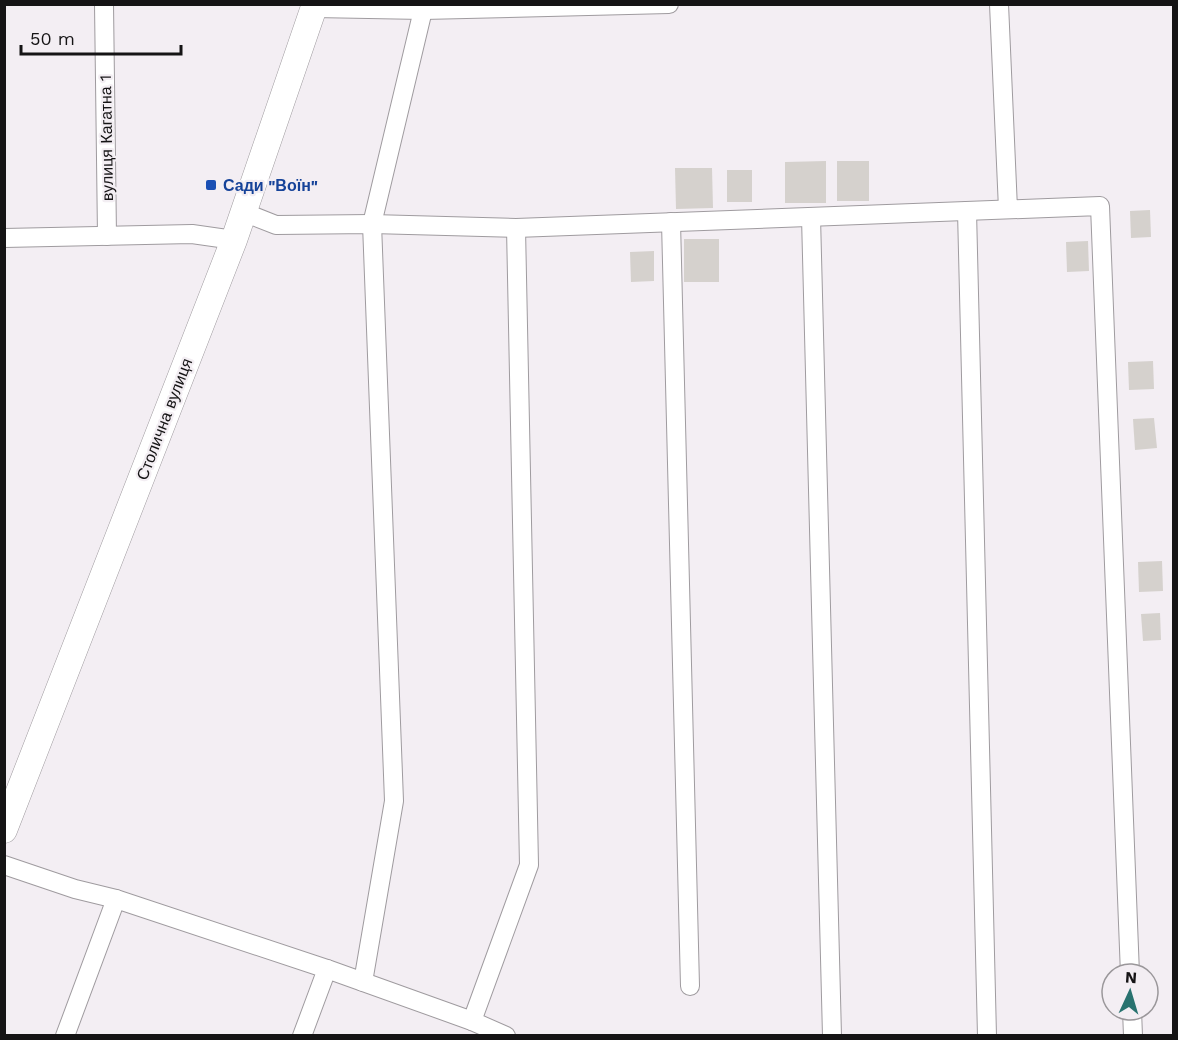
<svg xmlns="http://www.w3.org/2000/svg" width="1178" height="1040" font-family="'Work Sans',sans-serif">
  <rect width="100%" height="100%" fill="#f3eef3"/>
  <g fill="#d5d1cd">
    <polygon points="826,161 826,203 785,203 785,162"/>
    <rect x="837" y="161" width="32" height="40"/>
    <polygon points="675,168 712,168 713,208 676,209"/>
    <rect x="727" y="170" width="25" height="32"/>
    <polygon points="1150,210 1151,237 1131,238 1130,211"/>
    <rect x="684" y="239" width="35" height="43"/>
    <polygon points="1088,241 1089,271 1067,272 1066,242"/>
    <polygon points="654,251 654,281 631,282 630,252"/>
    <polygon points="1153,361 1154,389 1129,390 1128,362"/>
    <polygon points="1154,418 1157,448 1135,450 1133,419"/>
    <polygon points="1162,561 1163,591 1139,592 1138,562"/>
    <polygon points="1160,613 1161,640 1143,641 1141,614"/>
  </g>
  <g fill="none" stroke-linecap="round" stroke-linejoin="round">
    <defs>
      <g id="minor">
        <polyline points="104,4 107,236"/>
        <polyline points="999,4 1008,209"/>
        <polyline points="314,8 423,10 669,4"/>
        <polyline points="967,211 987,1036"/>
        <polyline points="243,212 276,225 372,224 516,228 1100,206 1130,974"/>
        <polyline points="811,217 832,1036"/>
        <polyline points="671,222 690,986"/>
        <polyline points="4,238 192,234 234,240"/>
        <polyline points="4,865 75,889 116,899 327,969 472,1021 506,1036"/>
        <polyline points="363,982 394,801 372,224 423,10"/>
        <polyline points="1132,1010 1133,1036"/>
        <polyline points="472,1021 529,865 516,228"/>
        <polyline points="65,1036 116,899"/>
        <polyline points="302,1036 327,969"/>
      </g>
      <polyline id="secondary" points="4,830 234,240 315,4"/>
    </defs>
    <use href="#minor" stroke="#9f9b9f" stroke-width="20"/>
    <use href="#secondary" stroke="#9f9b9f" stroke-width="27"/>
    <use href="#minor" stroke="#fff" stroke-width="18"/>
    <use href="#secondary" stroke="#fff" stroke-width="26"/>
  </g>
  <rect fill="#1a4fb4" stroke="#f3eef3" stroke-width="2" x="205" y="179" width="12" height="12" rx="3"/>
  <g text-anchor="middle" stroke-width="4.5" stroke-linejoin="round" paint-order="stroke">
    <g font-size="16" fill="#151415" stroke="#f3eef3">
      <text transform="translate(106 138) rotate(-91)" y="6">вулиця Кагатна 1</text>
      <text transform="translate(164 419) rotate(-69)" y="6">Столична вулиця</text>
    </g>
    <g font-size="16" font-weight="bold" fill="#164399" stroke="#f3eef3" text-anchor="start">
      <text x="223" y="191">Сади "Воїн"</text>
    </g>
  </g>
  <rect width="1178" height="1040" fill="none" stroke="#151415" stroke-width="12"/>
  <g transform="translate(1130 992) rotate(4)"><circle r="28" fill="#f3eef3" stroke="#9a979a" stroke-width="1.5"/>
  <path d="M0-4.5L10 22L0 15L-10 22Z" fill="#28726f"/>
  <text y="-9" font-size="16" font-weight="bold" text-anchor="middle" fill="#151415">N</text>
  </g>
  <path d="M21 45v9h160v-9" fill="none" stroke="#151415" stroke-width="3"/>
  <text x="30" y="45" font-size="18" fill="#151415" stroke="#f3eef3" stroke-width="4.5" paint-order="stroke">50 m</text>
</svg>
